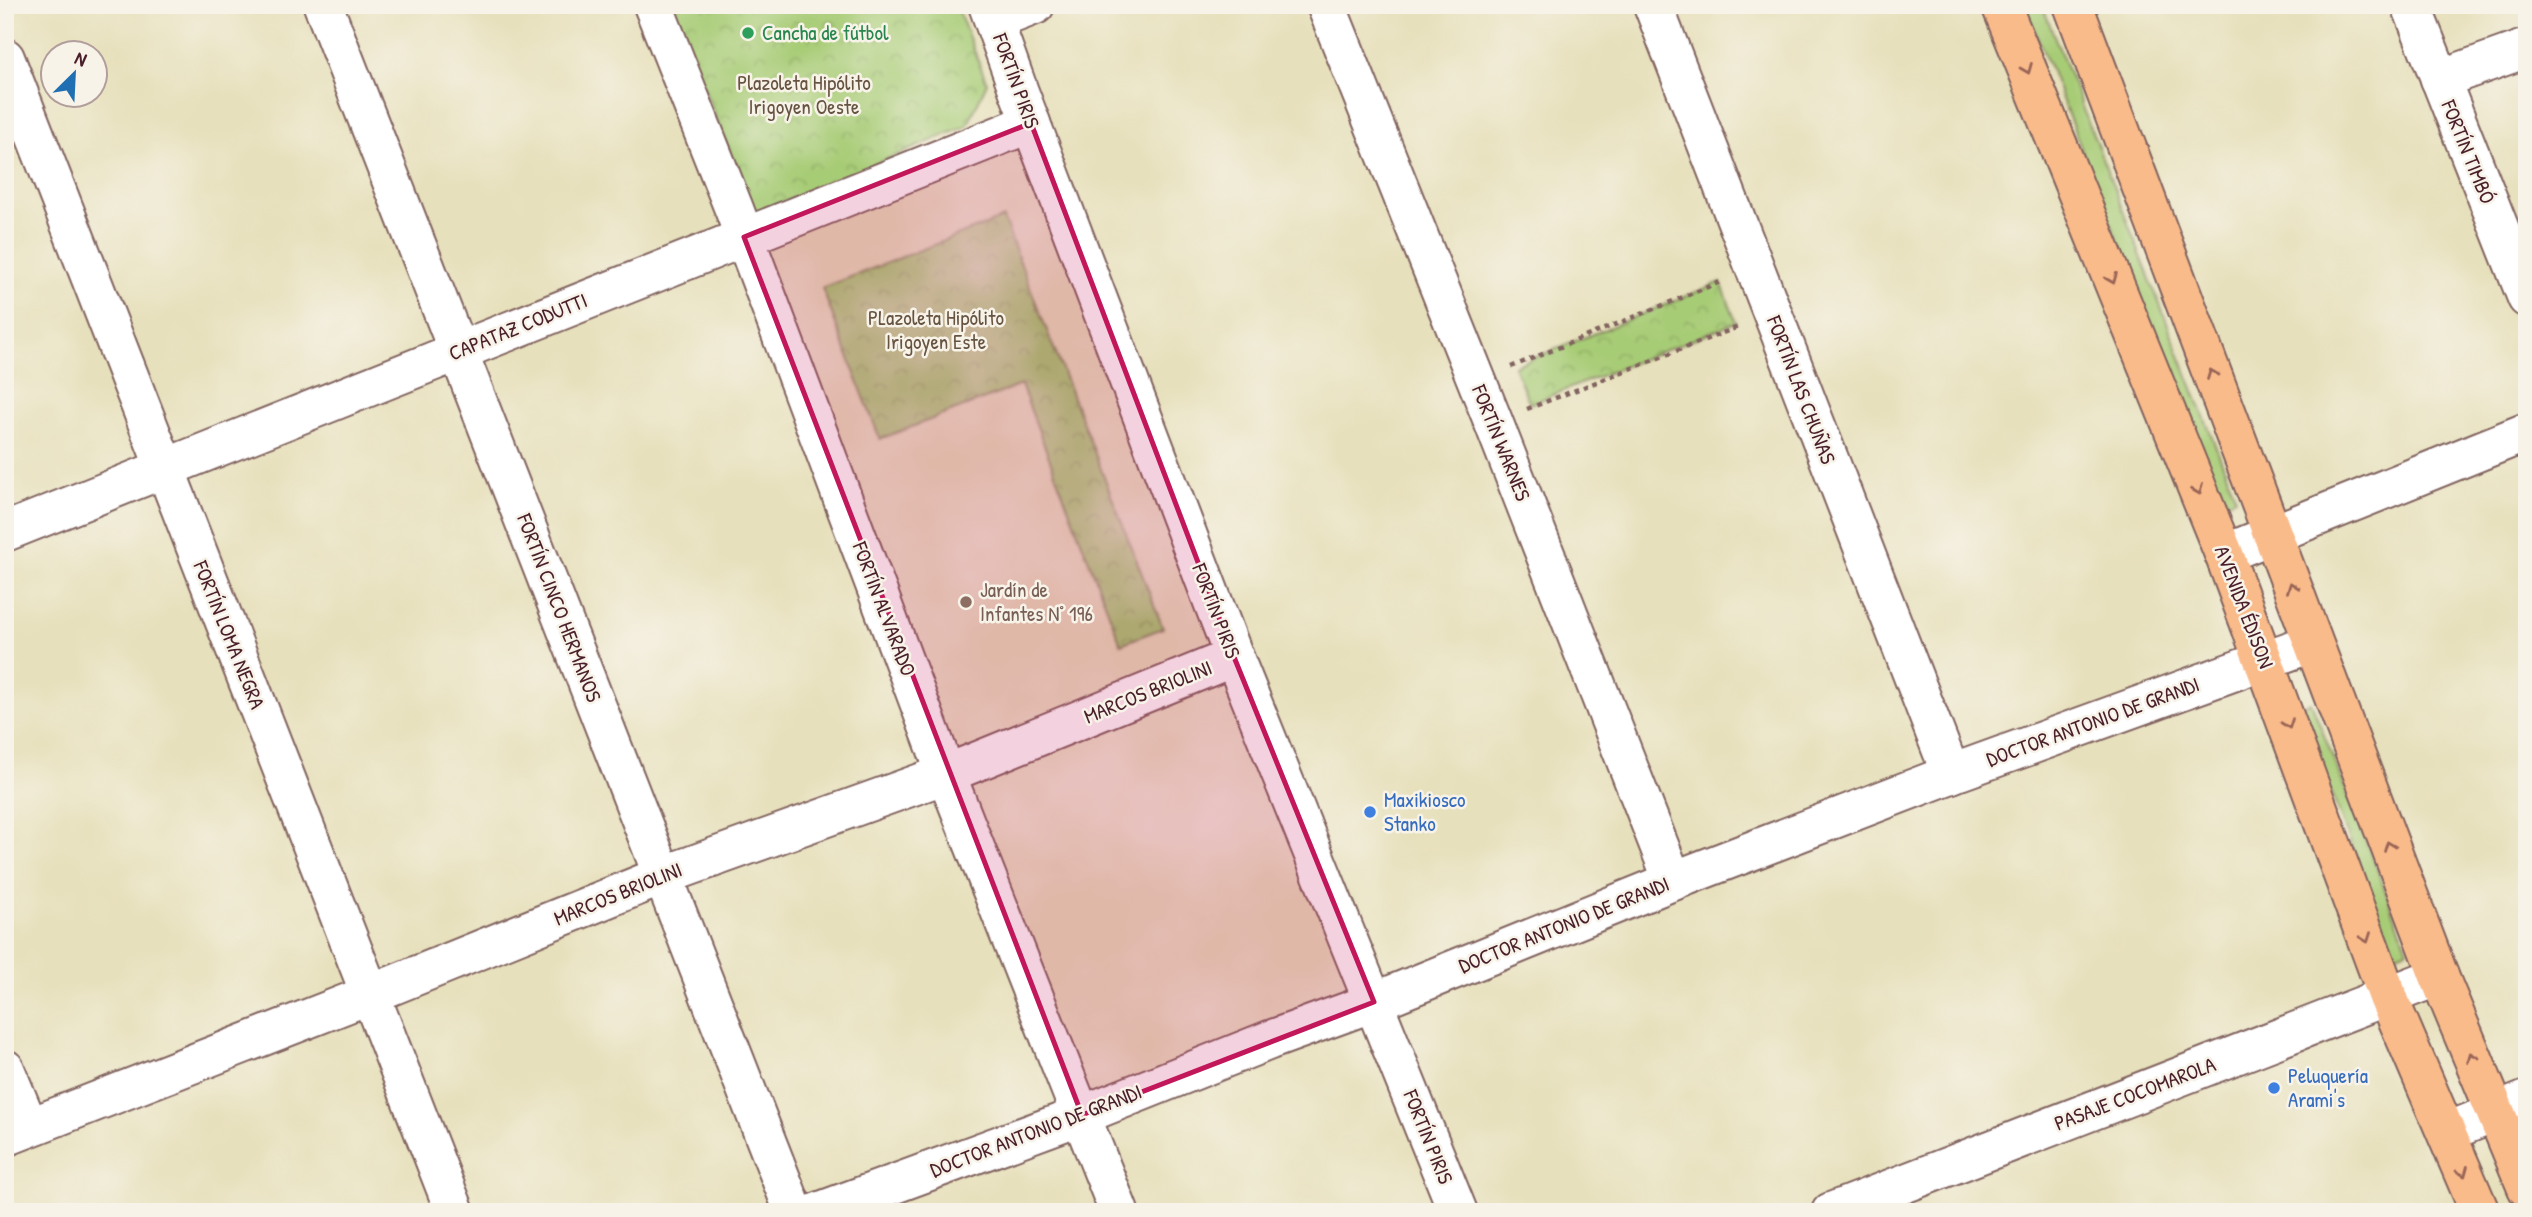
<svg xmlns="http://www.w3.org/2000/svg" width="2532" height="1217" font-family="'Patrick Hand',sans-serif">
  <defs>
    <pattern id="park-crowns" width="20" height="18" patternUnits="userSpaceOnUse" patternTransform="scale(1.75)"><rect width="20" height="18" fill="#a7cc76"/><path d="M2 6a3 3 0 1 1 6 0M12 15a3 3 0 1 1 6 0" fill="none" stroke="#91af66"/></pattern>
  </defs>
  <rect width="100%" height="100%" fill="#f7f3e8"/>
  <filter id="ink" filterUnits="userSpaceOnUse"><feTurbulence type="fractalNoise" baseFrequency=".0143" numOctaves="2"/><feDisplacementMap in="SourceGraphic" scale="14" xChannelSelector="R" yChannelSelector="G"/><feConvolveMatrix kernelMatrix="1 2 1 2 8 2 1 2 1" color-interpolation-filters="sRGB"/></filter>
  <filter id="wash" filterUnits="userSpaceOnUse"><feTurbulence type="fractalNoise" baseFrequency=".00686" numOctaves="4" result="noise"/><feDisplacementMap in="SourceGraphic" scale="28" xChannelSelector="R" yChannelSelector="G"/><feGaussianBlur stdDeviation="1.57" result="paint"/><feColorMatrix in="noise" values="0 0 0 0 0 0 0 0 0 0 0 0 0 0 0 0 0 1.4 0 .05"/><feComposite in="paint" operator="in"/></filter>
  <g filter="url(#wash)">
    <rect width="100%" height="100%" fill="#e7e0bc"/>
    <g fill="#a7cc76" stroke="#787650" stroke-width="2">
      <polygon points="2025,5 2042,5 2236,498 2221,504"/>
      <polygon points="2311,702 2408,949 2395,954 2297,707"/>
    </g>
    <g fill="url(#park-crowns)" stroke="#787650" stroke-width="2">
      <polygon points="670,5 956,5 987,83 967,126 755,214"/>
      <polygon points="1003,218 1163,628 1121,644 1021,385 880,439 822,288"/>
      <polygon points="1721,282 1736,322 1530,404 1514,366"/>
    </g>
  </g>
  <g filter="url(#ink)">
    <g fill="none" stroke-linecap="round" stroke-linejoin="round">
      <defs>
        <g id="minor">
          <polyline points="323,5 794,1212"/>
          <polyline points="653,5 734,209 946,774 1119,1212"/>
          <polyline points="988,5 1019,92 1234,657 1458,1212"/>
          <polyline points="1326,5 1493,421 1673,881"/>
          <polyline points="1653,5 1951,774"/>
          <polyline points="2411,5 2527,298"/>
          <polyline points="994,21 1035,5"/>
          <polyline points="5,58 455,1212"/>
          <polyline points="2440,79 2527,48"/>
          <polyline points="5,532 1031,123"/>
          <polyline points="2224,554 2527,432"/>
          <polyline points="5,1069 29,1127"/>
          <polyline points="2447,1132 2527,1100"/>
          <polyline points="5,1137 371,994 662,876 946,774 1234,657"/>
          <polyline points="818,1212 1082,1115 1270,1040 1374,1002 1673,881 1951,774 2312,643"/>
          <polyline points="1831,1212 2439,976"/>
        </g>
        <g id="major">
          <polyline points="2001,5 2224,554 2388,997 2480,1212"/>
          <polyline points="2073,5 2439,976 2527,1188"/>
        </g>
      </defs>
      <use href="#minor" stroke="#81635e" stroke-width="42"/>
      <use href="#major" stroke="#81635e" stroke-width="42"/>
      <g stroke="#81635e" stroke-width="4.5" stroke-dasharray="5 5" stroke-linecap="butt">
        <polyline points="1511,367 1720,282"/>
        <polyline points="1527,409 1738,327"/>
      </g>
      <use href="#minor" stroke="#fff" stroke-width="38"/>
      <use href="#major" stroke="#fabb8b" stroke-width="38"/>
    </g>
    <defs><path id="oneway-chevron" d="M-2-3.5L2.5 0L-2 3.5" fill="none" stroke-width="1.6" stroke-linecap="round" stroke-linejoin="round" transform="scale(1.75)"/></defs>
    <g stroke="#996556">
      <use href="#oneway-chevron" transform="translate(2027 69) rotate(68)"/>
      <use href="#oneway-chevron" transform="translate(2112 279) rotate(68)"/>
      <use href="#oneway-chevron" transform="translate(2212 374) rotate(-111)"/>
      <use href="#oneway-chevron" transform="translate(2198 490) rotate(68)"/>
      <use href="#oneway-chevron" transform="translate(2292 587) rotate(-110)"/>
      <use href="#oneway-chevron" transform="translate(2288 724) rotate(70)"/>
      <use href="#oneway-chevron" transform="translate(2389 846) rotate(-111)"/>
      <use href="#oneway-chevron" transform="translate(2366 938) rotate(70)"/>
      <use href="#oneway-chevron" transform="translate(2472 1057) rotate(-112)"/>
      <use href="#oneway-chevron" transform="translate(2463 1172) rotate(68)"/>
    </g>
  </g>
  <path fill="#c2185b" fill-opacity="0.2" stroke="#c2185b" stroke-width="5" stroke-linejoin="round" d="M1031,123L1234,657L1374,1002L1082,1115L744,237Z"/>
  <circle fill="#2e9e5b" stroke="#f7f3e8" stroke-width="2.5" cx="748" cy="33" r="7"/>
  <circle fill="#8d6e63" stroke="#f7f3e8" stroke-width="2.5" cx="966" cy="602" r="7"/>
  <g fill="#3f7fe0" stroke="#f7f3e8" stroke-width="2.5">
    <circle cx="1370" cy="812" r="7"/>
    <circle cx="2274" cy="1088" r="7"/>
  </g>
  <g text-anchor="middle" stroke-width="5" stroke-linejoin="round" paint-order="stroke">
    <g font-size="21" fill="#27864d" stroke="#f7f3e8" text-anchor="start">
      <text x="762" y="40">Cancha de fútbol</text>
    </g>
    <g font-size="21" fill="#4a1f2b" stroke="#f7f3e8">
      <text transform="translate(1016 81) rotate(70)" y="7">FORTÍN PIRIS</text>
      <text transform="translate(2468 152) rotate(68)" y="7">FORTÍN TIMBÓ</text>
      <text transform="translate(518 327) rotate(-22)" y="7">CAPATAZ CODUTTI</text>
      <text transform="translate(1801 390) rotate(69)" y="7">FORTÍN LAS CHUÑAS</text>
      <text transform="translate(1501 443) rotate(68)" y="7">FORTÍN WARNES</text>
      <text transform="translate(2244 607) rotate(69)" y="7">AVENIDA ÉDISON</text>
      <text transform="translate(559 608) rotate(69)" y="7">FORTÍN CINCO HERMANOS</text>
      <text transform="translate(884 609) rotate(69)" y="7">FORTÍN ALVARADO</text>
      <text transform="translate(1216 611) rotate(69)" y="7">FORTÍN PIRIS</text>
      <text transform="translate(229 635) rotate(68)" y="7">FORTÍN LOMA NEGRA</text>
      <text transform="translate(1148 692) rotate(-22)" y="7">MARCOS BRIOLINI</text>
      <text transform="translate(2093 722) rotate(-20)" y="7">DOCTOR ANTONIO DE GRANDI</text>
      <text transform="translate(618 894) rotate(-22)" y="7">MARCOS BRIOLINI</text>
      <text transform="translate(1564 925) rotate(-22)" y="7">DOCTOR ANTONIO DE GRANDI</text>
      <text transform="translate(2135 1094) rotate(-21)" y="7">PASAJE COCOMAROLA</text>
      <text transform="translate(1036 1131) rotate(-21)" y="7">DOCTOR ANTONIO DE GRANDI</text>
      <text transform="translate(1428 1137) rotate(68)" y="7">FORTÍN PIRIS</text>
    </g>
    <g font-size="21" fill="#665342" stroke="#f7f3e8">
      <text x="804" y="90">Plazoleta Hipólito<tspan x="804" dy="24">Irigoyen Oeste</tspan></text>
      <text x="936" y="325">PLazoleta Hipólito<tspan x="936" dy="24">Irigoyen Este</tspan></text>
    </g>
    <g font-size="21" fill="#785e54" stroke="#f7f3e8" text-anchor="start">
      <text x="980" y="597">Jardín de<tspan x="980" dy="24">Infantes N° 196</tspan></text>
    </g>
    <g font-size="21" fill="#366cbe" stroke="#f7f3e8" text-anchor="start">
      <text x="1384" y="807">Maxikiosco<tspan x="1384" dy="24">Stanko</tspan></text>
      <text x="2288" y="1083">Peluquería<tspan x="2288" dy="24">Arami's</tspan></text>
    </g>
  </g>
  <rect width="2532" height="1217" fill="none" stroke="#f7f3e8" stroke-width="28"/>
  <g transform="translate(74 74) rotate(24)"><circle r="33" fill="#f7f3e8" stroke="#b29e9c" stroke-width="2"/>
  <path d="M0-5L12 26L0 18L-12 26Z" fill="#1f6fb2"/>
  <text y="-10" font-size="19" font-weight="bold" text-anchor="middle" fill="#4a1f2b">N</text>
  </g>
</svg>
